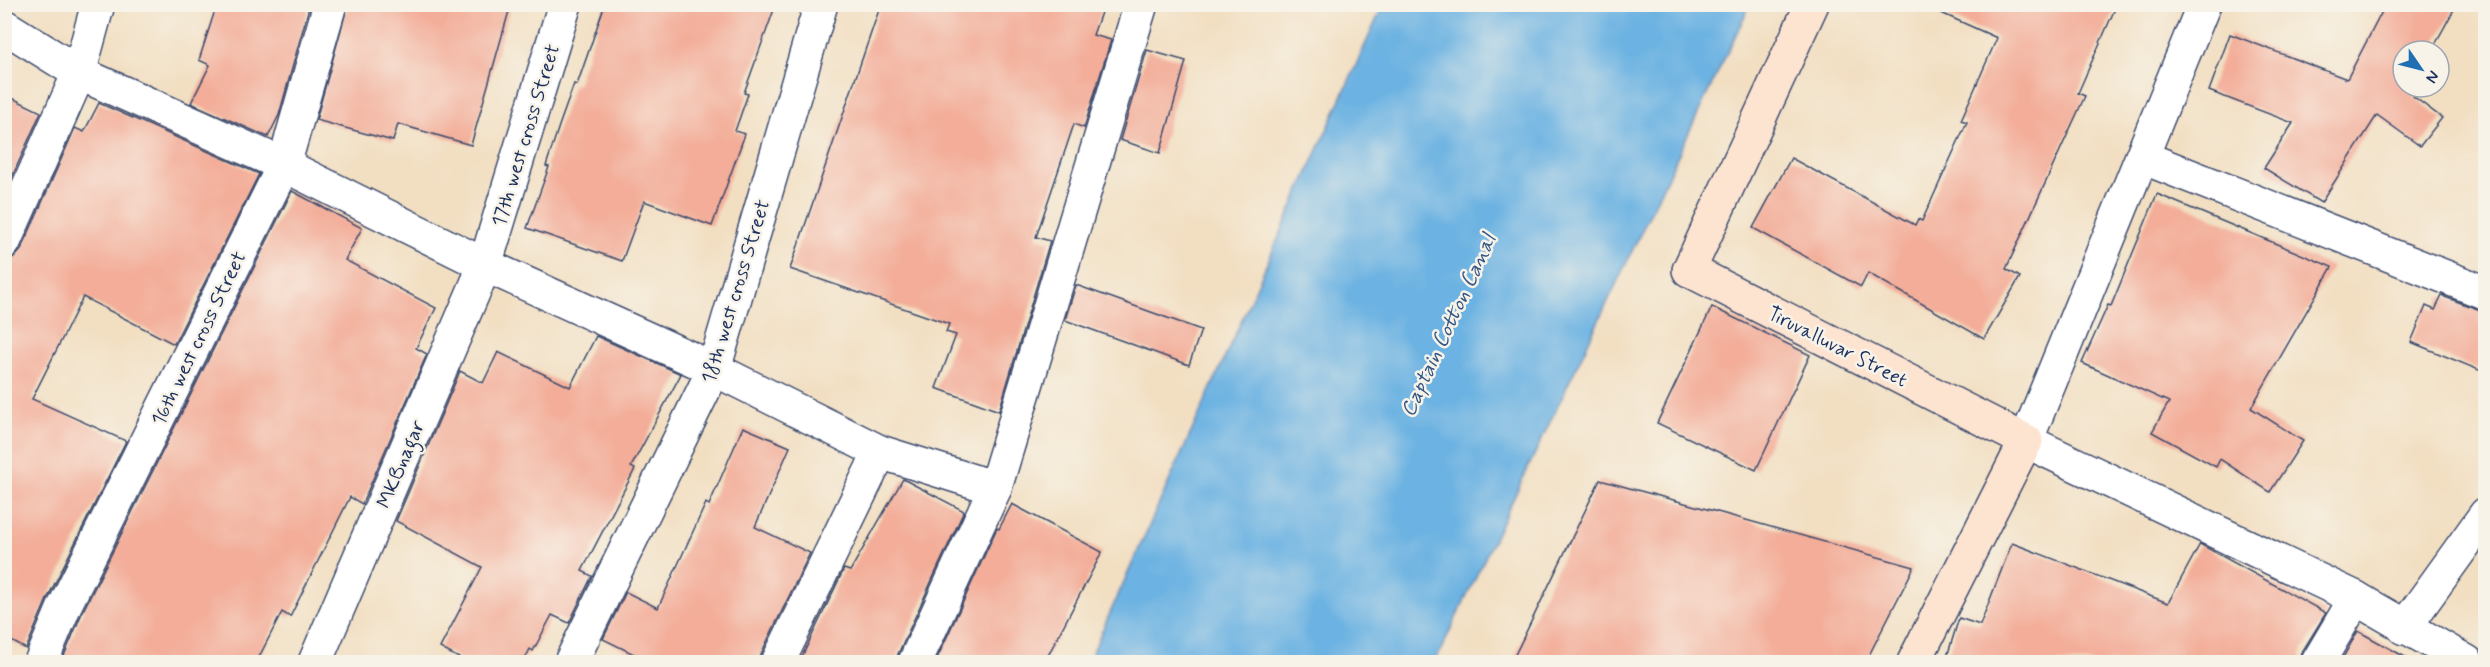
<svg xmlns="http://www.w3.org/2000/svg" width="2490" height="667" font-family="Mynerve,sans-serif">
  <rect width="100%" height="100%" fill="#f7f3e8"/>
  <filter id="ink" filterUnits="userSpaceOnUse"><feTurbulence type="fractalNoise" baseFrequency=".0167" numOctaves="2"/><feDisplacementMap in="SourceGraphic" scale="12" xChannelSelector="R" yChannelSelector="G"/><feConvolveMatrix kernelMatrix="1 2 1 2 8 2 1 2 1" color-interpolation-filters="sRGB"/></filter>
  <filter id="wash" filterUnits="userSpaceOnUse"><feTurbulence type="fractalNoise" baseFrequency=".008" numOctaves="4" result="noise"/><feDisplacementMap in="SourceGraphic" scale="24" xChannelSelector="R" yChannelSelector="G"/><feGaussianBlur stdDeviation="1.35" result="paint"/><feColorMatrix in="noise" values="0 0 0 0 0 0 0 0 0 0 0 0 0 0 0 0 0 1.4 0 .05"/><feComposite in="paint" operator="in"/></filter>
  <g filter="url(#wash)">
    <rect width="100%" height="100%" fill="#f2dfc2"/>
    <polygon fill="#6cb2e2" stroke="#4470a0" stroke-width="1.5" points="1383,5 1750,5 1435,662 1088,662"/>
    <g id="blocks">
      <g fill="#f3ad99">
        <polygon points="217,4 310,4 279,115 268,137 191,103 210,65 199,60"/>
        <polygon points="348,4 511,4 471,145 398,124 393,141 316,120"/>
        <polygon points="605,4 776,4 744,93 748,94 735,131 745,134 712,226 644,201 622,261 527,228 549,167 546,166 559,126 574,84 577,85"/>
        <polygon points="881,4 1104,4 1093,35 1111,40 1084,128 1074,124 1036,237 1050,241 999,411 936,388 956,335 946,332 949,324 790,269"/>
        <polygon points="1921,4 2117,4 2078,93 2085,96 2006,269 2020,277 1984,339 1868,273 1861,287 1753,228 1791,158 1915,225 1918,219 1922,221 1967,122 1961,120 1997,38"/>
        <polygon points="2386,4 2457,4 2434,46 2438,48 2437,51 2403,51 2403,87 2418,87 2413,96 2442,118 2420,146 2377,115 2321,203 2264,168 2293,123 2209,91 2230,34 2347,79"/>
        <polygon points="1147,50 1186,61 1160,153 1120,140"/>
        <polygon points="4,94 41,112 4,195"/>
        <polygon points="99,103 259,174 174,344 83,297 32,399 126,441 48,597 26,649 4,637 4,260 15,257 21,250 75,128 84,132"/>
        <polygon points="292,191 362,228 345,260 436,308 416,348 427,354 362,504 350,497 290,617 282,612 256,663 61,663 82,613"/>
        <polygon points="2157,194 2332,267 2251,408 2303,441 2270,492 2220,459 2216,467 2152,432 2169,402 2082,363 2108,305 2111,306"/>
        <polygon points="1076,285 1201,330 1189,365 1065,320"/>
        <polygon points="2442,296 2486,312 2486,373 2411,342 2426,306 2435,310"/>
        <polygon points="1712,307 1810,355 1756,470 1657,423"/>
        <polygon points="596,336 681,374 631,467 635,469 582,571 592,576 569,623 552,615 533,651 530,649 523,663 468,663 440,648 482,567 396,521 460,371 483,383 498,352 570,387"/>
        <polygon points="743,427 790,447 755,527 810,553 761,654 759,663 652,663 603,639 626,592 658,608 706,503 709,505"/>
        <polygon points="903,479 964,511 898,654 896,663 799,663 844,569 850,571"/>
        <polygon points="1600,480 1714,511 1914,567 1865,663 1511,663"/>
        <polygon points="1012,504 1102,552 1044,663 935,663 997,528 999,529"/>
        <polygon points="2012,543 2168,603 2200,544 2326,613 2302,652 2299,663 1945,663 1959,618 1980,625"/>
        <polygon points="2358,631 2416,663 2340,663"/>
      </g>
    </g>
  </g>
  <g filter="url(#ink)">
    <use href="#blocks" fill-opacity="0" stroke="#3b496d" stroke-width="1.5"/>
    <g fill="none" stroke-linecap="round" stroke-linejoin="round">
      <defs>
        <g id="street">
          <polyline points="2204,4 2026,441 2356,598 2467,662"/>
          <polyline points="4,26 79,73 284,165 485,265 714,369 880,452 995,488"/>
          <polyline points="2142,157 2486,293"/>
          <polyline points="4,242 79,73 98,4"/>
          <polyline points="2404,628 2486,514"/>
          <polyline points="41,662 65,605 284,165 330,4"/>
          <polyline points="315,662 485,265 565,4"/>
          <polyline points="571,662 714,369 821,4"/>
          <polyline points="778,662 880,452"/>
          <polyline points="915,662 995,488 1141,4"/>
          <polyline points="2318,662 2356,598"/>
        </g>
        <polyline id="secondary" points="1812,4 1689,270 2026,441 1914,662"/>
      </defs>
      <use href="#street" stroke="#3b496d" stroke-width="36"/>
      <use href="#secondary" stroke="#3b496d" stroke-width="36"/>
      <use href="#street" stroke="#fff" stroke-width="33"/>
      <use href="#secondary" stroke="#fde4d1" stroke-width="33"/>
    </g>
  </g>
  <g text-anchor="middle" stroke-width="5" stroke-linejoin="round" paint-order="stroke">
    <g font-size="20" fill="#1b2f5e" stroke="#f7f3e8">
      <text transform="translate(525 135) rotate(-73)" y="7">17th west cross Street</text>
      <text transform="translate(735 291) rotate(-73)" y="7">18th west cross Street</text>
      <text transform="translate(198 338) rotate(-64)" y="7">16th west cross Street</text>
      <text transform="translate(1838 346) rotate(27)" y="7">Tiruvalluvar Street</text>
      <text transform="translate(400 464) rotate(-67)" y="7">MKBnagar</text>
    </g>
    <g font-size="21" font-style="italic" fill="#335686" stroke="#f7f3e8">
      <text transform="translate(1448 325) rotate(-65)" y="7">Captain Cotton Canal</text>
    </g>
  </g>
  <rect width="2490" height="667" fill="none" stroke="#f7f3e8" stroke-width="24"/>
  <g transform="translate(2421 69) rotate(125)"><circle r="28" fill="#f7f3e8" stroke="#9fa5b1" stroke-width="1.5"/>
  <path d="M0-4.5L10 22L0 15L-10 22Z" fill="#1f6fb2"/>
  <text y="-9" font-size="16" font-weight="bold" text-anchor="middle" fill="#1b2f5e">N</text>
  </g>
</svg>
